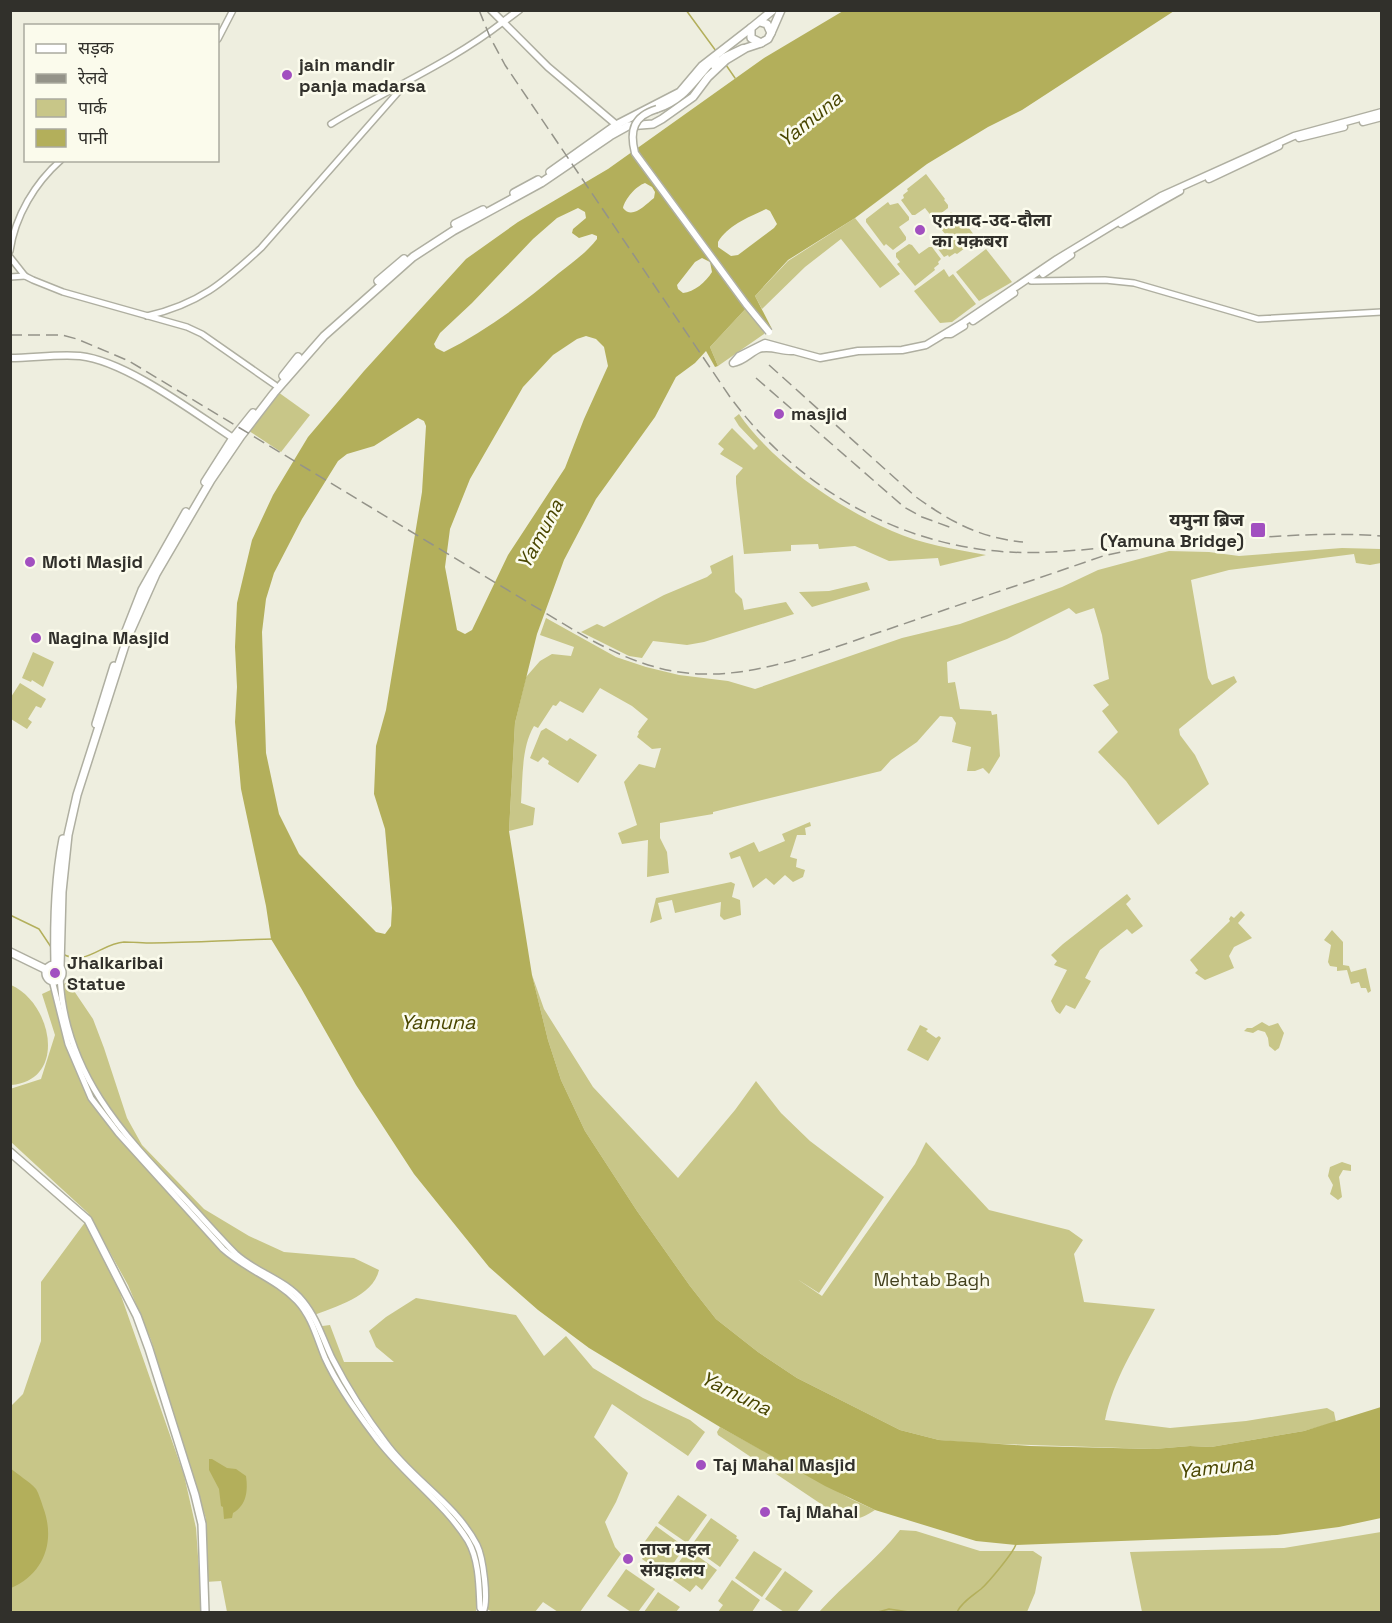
<svg xmlns="http://www.w3.org/2000/svg" width="1392" height="1623" font-family="'Space Grotesk','Noto Sans Devanagari',sans-serif">
  <rect width="100%" height="100%" fill="#eeeedf"/>
  <g fill="#c8c688">
    <polygon points="926,174 945,199 944,200 948,205 948,208 935,218 932,217 925,208 915,215 912,215 901,200 904,198 903,195 908,191 907,189"/>
    <polygon points="888,202 890,205 898,203 909,217 909,220 899,227 906,237 906,240 893,250 886,244 884,246 866,222 866,219"/>
    <polygon points="951,212 958,218 960,216 977,239 957,254 955,253 949,257 948,255 944,257 935,245 935,242 945,234 938,225 938,222"/>
    <polygon points="855,218 900,274 880,288 841,239 805,267 762,309 755,296 788,261"/>
    <polygon points="909,244 912,245 919,254 929,247 932,247 941,259 938,262 939,264 934,268 935,270 915,286 897,264 900,262 896,257 896,253"/>
    <polygon points="986,249 1012,282 979,301 956,272"/>
    <polygon points="944,269 949,277 953,274 976,304 952,322 940,323 914,291"/>
    <polygon points="750,304 767,325 764,334 718,366 710,347"/>
    <polygon points="278,392 310,415 281,452 249,431"/>
    <path d="M739,414C773,463 837,507 892,531C921,544 954,549 986,555L940,566L938,558L889,561L855,546L819,549L818,544L791,545V551L744,554L736,483V476L743,468L720,454L724,449L718,444L732,428L754,450L758,446L739,426L734,418Z"/>
    <path d="M1342,548L1381,549V563L1370,565L1356,563L1354,554L1229,570L1191,580L1208,678L1212,685L1234,676L1237,682L1179,729L1180,735L1195,755L1209,784L1158,825L1126,781L1098,752L1118,732L1102,711L1109,705L1093,685L1109,679L1102,635L1094,608L1076,614L1069,608L1007,639L947,662L948,683L955,682L960,709L991,711L992,715L997,714L1000,756L989,774L983,768L975,771H967L971,747L952,742L956,723L952,717L940,716L917,742L891,760L881,771L713,812V814L660,823V838L667,852L669,873L647,877L648,840L622,844L618,833L637,825L624,782L639,764L655,768L661,748L652,749L637,737L639,733L638,732L648,719L632,706L600,688L583,713L560,701L556,706L553,705L538,728L534,726C521,748 523,778 521,803L535,808L533,825L509,831L515,723L526,677L540,661L552,654L571,656L574,647L540,635L546,618L616,657L646,667L679,675L728,681L755,689L902,638L960,624L1062,587L1098,570L1169,551L1209,552L1239,556Z"/>
    <polygon points="733,555 735,592 742,599 744,610 786,602 794,614 704,642 687,645 653,641 642,658 629,656 581,632 597,624 604,627 664,595 707,577 712,573 710,566"/>
    <polygon points="867,582 870,590 812,607 799,592 829,591"/>
    <polygon points="33,652 54,662 43,687 32,680 31,682 22,678"/>
    <polygon points="20,683 46,699 41,708 36,706 28,719 32,722 27,729 11,719 11,697"/>
    <polygon points="546,728 567,741 570,738 597,755 578,783 548,764 549,761 543,757 538,762 530,758 541,731"/>
    <polygon points="810,822 811,826 805,828 806,835 797,835 790,857 797,859 796,867 805,870 803,877 793,882 785,875 774,885 766,878 753,888 740,856 731,859 729,853 754,842 759,852 785,841 782,834"/>
    <polygon points="731,882 735,884 732,897 740,900 741,915 724,920 720,916 721,902 675,913 672,900 658,903 662,919 650,923 656,898"/>
    <polygon points="1127,894 1131,899 1126,904 1143,926 1132,934 1127,929 1100,950 1085,978 1091,981 1075,1009 1066,1005 1060,1014 1056,1011 1051,1001 1067,970 1054,965 1057,961 1051,955 1063,944"/>
    <polygon points="1241,911 1245,915 1238,923 1252,938 1234,947 1229,956 1234,968 1205,980 1195,973 1198,970 1190,960 1230,921 1229,919 1231,916 1234,918"/>
    <polygon points="1332,930 1343,942 1343,965 1349,966 1351,972 1366,968 1371,991 1368,993 1366,988 1361,988 1359,982 1351,984 1347,970 1337,971 1337,967 1330,966 1328,962 1331,945 1324,940"/>
    <path d="M532,975L544,1009L593,1087L678,1178L735,1110L756,1081L781,1113L810,1141L884,1197L819,1293L797,1279L822,1296L915,1164L926,1142L989,1210L1069,1230L1083,1240L1074,1254L1084,1302L1155,1309C1136,1345 1113,1380 1105,1420L1170,1428L1246,1421L1327,1408L1334,1412L1336,1422L1304,1431L1211,1447L1190,1446L1154,1449L973,1443L939,1440L900,1430L797,1378L758,1352L716,1319L690,1286L637,1211L585,1131L561,1080L548,1040Z"/>
    <path d="M68,982L93,1019L104,1048L127,1118L142,1145L204,1209L249,1236L284,1252L354,1258L379,1270C373,1297 334,1307 312,1316L315,1327L330,1325L344,1362H394L376,1347L369,1331L386,1317L416,1298L516,1315L544,1356L566,1336L593,1368L643,1398L690,1420L705,1432L688,1456L612,1404L594,1437L628,1473L616,1502L605,1522L615,1547L621,1554L580,1612H558L543,1602L535,1612H493L476,1604V1612H227L221,1581L205,1582L206,1519L151,1340L128,1285L88,1213L11,1142L10,1089L41,1079L55,1035L42,994Z"/>
    <path d="M11,985C52,1003 68,1080 11,1085Z"/>
    <polygon points="1262,1022 1269,1026 1278,1023 1284,1033 1279,1048 1275,1051 1269,1046 1268,1038 1265,1032 1258,1030 1253,1033 1244,1031 1247,1028 1252,1028"/>
    <polygon points="920,1025 928,1029 926,1031 936,1038 939,1036 941,1038 928,1061 907,1050"/>
    <polygon points="1342,1162 1351,1165 1351,1171 1343,1170 1339,1177 1342,1197 1338,1200 1330,1194 1333,1185 1328,1176 1330,1167"/>
    <polygon points="86,1221 112,1270 184,1475 196,1528 202,1612 11,1612 11,1406 23,1394 41,1341 41,1282"/>
    <path d="M720,1427L851,1499L875,1510C861,1519 855,1521 839,1516L718,1435L717,1432Z"/>
    <polygon points="678,1495 707,1515 687,1543 658,1523"/>
    <polygon points="711,1518 737,1536 736,1538 739,1540 720,1567 691,1546"/>
    <polygon points="656,1526 685,1547 665,1575 642,1559 644,1556 638,1551"/>
    <path d="M900,1530L916,1531L980,1551H1033L1042,1557L1035,1593L1027,1612H819C844,1584 877,1560 900,1530Z"/>
    <polygon points="1381,1532 1381,1612 1142,1612 1130,1552 1284,1548"/>
    <polygon points="688,1549 717,1570 702,1590 696,1585 690,1592 669,1577"/>
    <polygon points="754,1551 782,1569 762,1597 735,1578"/>
    <polygon points="626,1569 655,1589 638,1612 631,1612 607,1596"/>
    <polygon points="785,1571 813,1591 797,1612 784,1612 765,1599"/>
    <polygon points="732,1580 760,1600 752,1612 718,1612 723,1605 718,1601"/>
    <polygon points="658,1592 680,1607 676,1612 644,1612"/>
  </g>
  <g fill="#b3af5b" fill-rule="evenodd">
    <path d="M843,11H1174L1022,110L988,127L927,164L855,218L788,260L755,296L772,329L750,304L710,347L718,366L715,367L706,351L695,363L676,377L655,417L596,499L564,560L537,634L515,723L509,831L532,975L548,1040L561,1080L585,1131L637,1211L690,1286L716,1319L758,1352L797,1378L900,1430L939,1440L1030,1446L1154,1449L1190,1446L1211,1447L1304,1431L1381,1407V1518L1339,1527L1277,1535L1016,1545L976,1541L875,1510L825,1486L720,1427L589,1348L538,1310L489,1267L414,1174L356,1085L301,988L271,939L266,906L241,789L235,722L237,687L235,647L237,603L252,540L273,495L308,437L364,371L466,259L518,222L608,169L764,58ZM645,183L652,187L655,192L654,198C645,205 632,220 623,208C625,199 636,186 645,183ZM578,208L585,212L586,218L573,229L572,233L579,238L592,234L597,236V239C586,253 573,262 559,273C523,303 486,331 444,352L436,348L434,344L440,333L472,303L533,239L557,218ZM766,209L770,211L777,224L774,228L738,255L731,256L718,247V242C728,225 749,217 766,209ZM702,258L710,262L712,272C706,282 694,292 683,293L678,289L677,285L695,262ZM586,336L596,339L604,347L608,366L584,419L565,468L508,555L472,630L465,634L457,630L445,567L450,529L470,479L523,387L553,355L577,339ZM418,418L424,421L426,426L422,492L386,710L376,746L374,794L385,829L392,908L391,926L385,934L376,932L299,854L279,814L266,753L262,632L266,599L274,573L302,519L338,461L347,454L374,446Z"/>
    <path d="M209,1459H212L227,1468L236,1469L246,1476C248,1490 247,1505 233,1513L232,1518L224,1519L223,1507L221,1506L219,1489L209,1470Z"/>
    <path d="M10,1468C18,1475 29,1481 36,1489C39,1494 41,1501 43,1507C56,1541 44,1574 11,1588Z"/>
  </g>
  <g fill="none" stroke-linecap="round" stroke-linejoin="round">
    <g stroke="#b3af5b" stroke-width="1.5">
      <polyline points="686,10 716,51"/>
      <polyline points="726,65 735,78"/>
      <polyline points="10,915 39,929 51,947"/>
      <path d="M63,954C86,967 102,943 124,942C133,942 143,943 152,943C192,943 232,940 273,939"/>
      <polyline points="878,1612 889,1609 909,1612"/>
      <path d="M957,1612C961,1603 972,1596 981,1589C988,1583 1014,1552 1016,1544"/>
    </g>
    <defs>
      <g id="tertiary">
        <polyline points="218,39 233,10"/>
        <path d="M331,124C388,89 450,63 503,22"/>
        <path d="M10,251C15,216 35,183 61,160"/>
        <polyline points="10,257 25,276 33,280 63,292 187,327 202,334 275,385"/>
        <polyline points="10,277 25,276"/>
        <polyline points="1031,281 1105,280 1134,283 1258,319 1382,312"/>
        <path d="M147,316C199,304 223,283 261,248L407,82"/>
        <path d="M60,978C65,1072 121,1133 183,1197C201,1216 218,1236 236,1254C257,1273 285,1279 303,1301C317,1318 323,1339 332,1358C347,1387 366,1417 386,1443C412,1479 456,1504 477,1545C483,1557 489,1601 483,1612"/>
        <path d="M52,980L68,1044L91,1098L118,1133L223,1249C246,1270 276,1279 297,1301C312,1317 317,1339 325,1358C336,1382 358,1414 374,1435C401,1473 444,1502 468,1541C479,1560 479,1586 480,1608L483,1612"/>
      </g>
      <g id="secondary">
        <polyline points="491,10 548,67 619,127"/>
        <polyline points="503,22 519,10"/>
        <polyline points="714,66 724,57 743,48"/>
        <path d="M657,109C686,100 695,78 716,58"/>
        <polyline points="1363,122 1382,117"/>
        <polyline points="1299,138 1344,127"/>
        <polyline points="1209,179 1279,146"/>
        <polyline points="1121,224 1180,191"/>
        <polyline points="1043,274 1071,255"/>
        <polyline points="973,321 1014,293"/>
        <polyline points="946,334 951,334 964,326"/>
        <path d="M793,351C782,352 770,345 759,349C750,353 743,362 733,363L739,356L765,343L820,358L858,351L902,350L926,345L964,322L1057,259L1161,196L1294,136L1382,112"/>
        <path d="M10,358C33,358 57,354 80,356C126,361 193,412 233,438"/>
      </g>
      <g id="primary">
        <polyline points="760,22 767,24 771,33 768,39 761,43 751,38 751,28 773,10"/>
        <polyline points="771,33 781,10"/>
        <polyline points="550,172 616,125 680,92 702,66 751,28"/>
        <polyline points="514,193 538,180"/>
        <polyline points="455,224 483,210"/>
        <polyline points="378,281 404,259"/>
        <polyline points="283,376 298,357"/>
        <polyline points="205,482 233,438 253,413"/>
        <polyline points="124,636 142,590 186,512"/>
        <polyline points="96,724 114,666"/>
        <polyline points="10,952 47,970"/>
        <path d="M55,965C54,924 55,879 63,839"/>
        <circle cx="54" cy="973" r="8"/>
        <polyline points="60,967 62,892 68,835 77,795 127,639 156,574 211,480 241,436 274,393 324,336 413,257 453,231 541,183 610,136 628,126 653,124 662,119 693,97 708,77 726,60 746,48 761,43"/>
        <polyline points="10,1152 88,1220 137,1316 149,1349 195,1495 202,1524 205,1612"/>
      </g>
    </defs>
    <use href="#tertiary" stroke="#afafa1" stroke-width="8"/>
    <use href="#secondary" stroke="#afafa1" stroke-width="9"/>
    <use href="#primary" stroke="#afafa1" stroke-width="10"/>
    <use href="#tertiary" stroke="#fff" stroke-width="5"/>
    <use href="#secondary" stroke="#fff" stroke-width="6"/>
    <use href="#primary" stroke="#fff" stroke-width="7"/>
    <g stroke="#949389" stroke-width="1.5" stroke-dasharray="12 6" stroke-linecap="butt">
      <path d="M479,10L490,37L505,65L730,397C796,486 897,546 1009,552C1044,554 1079,550 1114,547"/>
      <path d="M10,335H62L77,339L129,361L577,632C615,654 656,673 701,674C763,676 828,649 886,630C958,605 1031,581 1103,556C1140,547 1178,544 1216,541C1271,536 1326,532 1382,536"/>
      <path d="M769,365L916,497C951,522 980,538 1023,542"/>
      <polyline points="756,378 904,507 922,517 952,528"/>
    </g>
    <defs>
      <path id="secondary-bridge" d="M657,109C634,116 629,130 635,153L746,304L769,332"/>
    </defs>
    <use href="#secondary-bridge" stroke="#afafa1" stroke-width="9" stroke-linecap="butt"/>
    <use href="#secondary-bridge" stroke="#fff" stroke-width="6"/>
  </g>
  <g fill="#a250c0" stroke="#fbfbec" stroke-width="2">
    <circle cx="287" cy="75" r="6"/>
    <circle cx="920" cy="230" r="6"/>
    <circle cx="779" cy="414" r="6"/>
    <rect x="1250" y="522" width="16" height="16" rx="3"/>
    <circle cx="30" cy="562" r="6"/>
    <circle cx="36" cy="638" r="6"/>
    <circle cx="55" cy="973" r="6"/>
    <circle cx="701" cy="1465" r="6"/>
    <circle cx="765" cy="1512" r="6"/>
    <circle cx="628" cy="1559" r="6"/>
  </g>
  <g text-anchor="middle" stroke-width="5" stroke-linejoin="round" paint-order="stroke">
    <g font-size="18" font-weight="bold" fill="#31302b" stroke="#fbfbec" text-anchor="start">
      <text x="299" y="71">jain mandir<tspan x="299" dy="21">panja madarsa</tspan></text>
      <text x="932" y="226">एतमाद-उद-दौला<tspan x="932" dy="21">का मक़बरा</tspan></text>
      <text x="791" y="420">masjid</text>
      <text x="1244" y="526" text-anchor="end">यमुना ब्रिज<tspan x="1244" dy="21">(Yamuna Bridge)</tspan></text>
      <text x="42" y="568">Moti Masjid</text>
      <text x="48" y="644">Nagina Masjid</text>
      <text x="67" y="969">Jhalkaribai<tspan x="67" dy="21">Statue</tspan></text>
      <text x="713" y="1471">Taj Mahal Masjid</text>
      <text x="777" y="1518">Taj Mahal</text>
      <text x="640" y="1555">ताज महल<tspan x="640" dy="21">संग्रहालय</tspan></text>
    </g>
    <g font-size="18" fill="#43411d" stroke="#fbfbec">
      <text x="932" y="1286">Mehtab Bagh</text>
    </g>
    <g font-size="20" font-style="italic" fill="#494600" stroke="#fbfbec">
      <text transform="translate(810 119) rotate(-39)" y="7">Yamuna</text>
      <text transform="translate(540 534) rotate(-62)" y="7">Yamuna</text>
      <text x="438" y="1029">Yamuna</text>
      <text transform="translate(736 1393) rotate(26)" y="7">Yamuna</text>
      <text transform="translate(1216 1467) rotate(-7)" y="7">Yamuna</text>
    </g>
  </g>
  <rect width="1392" height="1623" fill="none" stroke="#31302b" stroke-width="24"/>
  <rect x="24" y="24" width="195" height="138" fill="#fbfbec" stroke="#aaaa9f" stroke-width="1.5"/>
  <rect x="36" y="44" width="30" height="9" fill="#ffffff" stroke="#aaaa9f" stroke-width="1.5"/>
  <text x="78" y="54" font-size="18" fill="#31302b">सड़क</text>
  <rect x="36" y="74" width="30" height="9" fill="#949389" stroke="#aaaa9f" stroke-width="1.5"/>
  <text x="78" y="84" font-size="18" fill="#31302b">रेलवे</text>
  <rect x="36" y="99" width="30" height="18" fill="#c8c688" stroke="#aaaa9f" stroke-width="1.5"/>
  <text x="78" y="114" font-size="18" fill="#31302b">पार्क</text>
  <rect x="36" y="129" width="30" height="18" fill="#b3af5b" stroke="#aaaa9f" stroke-width="1.5"/>
  <text x="78" y="144" font-size="18" fill="#31302b">पानी</text>
</svg>
